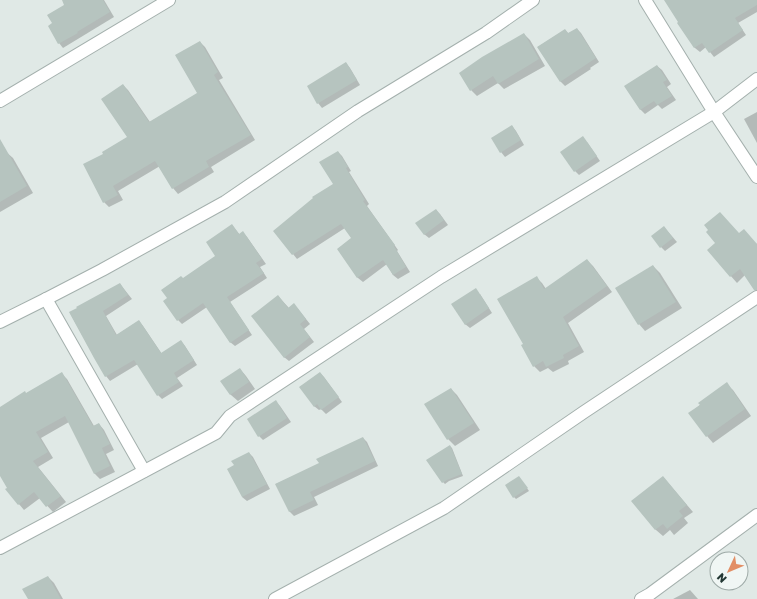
<svg xmlns="http://www.w3.org/2000/svg" width="757" height="599" font-family="'Golos Text',sans-serif">
  <rect width="100%" height="100%" fill="#e0e9e6"/>
  <g fill="#0003">
    <polygon points="68,0 104,0 114,17 63,48 59,43 54,24"/>
    <polygon points="665,0 757,0 757,12 738,23 746,35 714,57 706,47 700,52 695,48 678,23 679,22"/>
    <polygon points="577,29 581,33 599,62 590,68 591,69 565,86 561,82 538,47 565,30 569,34"/>
    <polygon points="524,34 530,40 545,66 504,89 498,83 477,96 471,90"/>
    <polygon points="200,42 205,47 223,78 219,80 255,140 211,167 214,172 178,194 173,188 160,166 118,191 123,200 109,207 104,202 104,154 128,137 123,85 128,90 150,122 198,94"/>
    <polygon points="346,63 350,68 360,85 322,108 318,103"/>
    <polygon points="657,66 662,70 671,84 667,87 676,100 662,109 658,105 645,114 640,109"/>
    <polygon points="757,112 757,143 744,119"/>
    <polygon points="512,126 516,131 524,145 505,157 501,152"/>
    <polygon points="587,142 600,161 579,175 575,171"/>
    <polygon points="6,152 13,158 33,193 0,212 0,155"/>
    <polygon points="338,152 342,156 351,171 349,172 369,204 367,206 398,250 397,251 410,272 398,279 393,275 387,264 363,282 358,278 338,249 352,238 345,228 297,259 293,254 334,185"/>
    <polygon points="436,210 440,214 448,225 429,238 424,234"/>
    <polygon points="232,225 240,235 243,233 247,237 266,264 260,267 267,278 230,302 252,335 235,346 230,342 207,307 182,324 178,320 168,298 183,279 217,256"/>
    <polygon points="664,227 677,242 665,251 661,247"/>
    <polygon points="739,234 757,244 757,290 745,275 737,283 708,250"/>
    <polygon points="587,260 593,266 612,292 568,323 584,352 568,361 569,364 553,372 548,368 540,372 534,366 524,344 536,277 542,283 546,289"/>
    <polygon points="653,266 660,273 682,308 645,331 639,324"/>
    <polygon points="120,284 132,299 106,316 117,335 139,321 143,326 162,354 181,341 185,346 197,365 177,378 183,386 162,399 158,395 138,364 110,381 106,376 95,358 70,313"/>
    <polygon points="480,294 492,313 470,328 465,324"/>
    <polygon points="278,296 289,308 298,309 310,324 304,329 314,342 289,361 284,357"/>
    <polygon points="240,369 246,376 255,389 238,401 231,395 222,381"/>
    <polygon points="320,373 324,377 342,402 326,414 321,409 319,410 314,406"/>
    <polygon points="62,374 67,379 94,426 99,424 104,430 114,450 106,454 115,472 100,479 95,474 69,422 41,438 53,458 38,467 66,502 53,512 40,498 24,510 7,490 9,488 0,474 0,408"/>
    <polygon points="726,384 733,390 751,416 713,443 707,436 690,413"/>
    <polygon points="451,389 457,395 480,430 455,446 448,439"/>
    <polygon points="276,402 280,406 291,422 263,440 259,436"/>
    <polygon points="363,438 367,442 378,466 314,497 318,505 294,516 290,512 276,484 320,464"/>
    <polygon points="450,446 452,448 463,476 449,481 445,484 443,482"/>
    <polygon points="249,453 253,457 270,489 247,501 242,497"/>
    <polygon points="519,477 529,491 516,499 514,497"/>
    <polygon points="663,477 693,512 684,518 688,523 674,535 670,530 663,536 656,530 633,501"/>
    <polygon points="48,577 54,583 63,599 29,599"/>
    <polygon points="690,590 698,599 673,599"/>
  </g>
  <g fill="#b6c4bf">
    <polygon points="62,0 103,0 110,12 77,32 78,33 58,44 48,26 52,23 47,15 64,5"/>
    <polygon points="664,0 757,0 757,5 735,18 743,30 709,53 702,43 694,48 677,23 678,22"/>
    <polygon points="577,28 596,58 560,82 537,47 565,29 568,33"/>
    <polygon points="524,33 539,59 498,84 493,76 470,91 459,73 482,57"/>
    <polygon points="200,41 218,72 214,75 251,135 206,161 209,167 172,189 155,161 113,186 118,195 103,203 83,164 103,154 102,152 127,137 101,99 123,84 149,122 197,93 175,55"/>
    <polygon points="346,62 357,80 317,104 307,86"/>
    <polygon points="657,65 667,80 663,82 672,96 657,105 654,101 640,110 624,86"/>
    <polygon points="512,125 521,140 500,153 491,138"/>
    <polygon points="583,136 597,156 574,172 560,152"/>
    <polygon points="0,139 27,186 0,202"/>
    <polygon points="338,151 348,167 346,168 365,200 363,201 395,245 394,246 406,267 393,275 383,260 357,278 337,249 351,238 341,224 292,255 273,231 313,198 312,197 333,184 319,162"/>
    <polygon points="436,209 444,220 424,235 415,223"/>
    <polygon points="720,212 739,233 744,229 757,244 757,290 754,290 740,269 730,277 707,250 715,243 706,232 708,230 704,225"/>
    <polygon points="232,224 239,234 243,231 262,259 256,263 264,273 227,297 249,330 230,343 203,303 177,321 163,301 167,298 161,290 181,276 183,278 215,256 206,242"/>
    <polygon points="664,226 673,238 660,248 651,236"/>
    <polygon points="587,259 607,286 563,317 579,346 563,355 564,358 546,367 543,361 533,367 521,345 523,344 497,299 537,276 544,289"/>
    <polygon points="653,265 676,302 638,325 615,288"/>
    <polygon points="120,283 128,295 103,311 116,335 139,320 161,353 181,340 194,360 174,373 179,382 157,396 134,360 105,377 94,358 69,312 77,308 76,307"/>
    <polygon points="476,288 489,308 465,325 451,304"/>
    <polygon points="278,295 288,308 294,303 306,319 300,324 310,337 284,358 251,316"/>
    <polygon points="240,368 249,382 230,395 220,381"/>
    <polygon points="62,372 93,426 99,423 110,444 102,448 110,466 94,474 65,416 36,432 48,452 33,461 61,496 46,507 34,492 18,505 5,489 7,488 0,476 0,407 25,391 26,393"/>
    <polygon points="320,372 339,397 321,410 317,404 314,407 299,387"/>
    <polygon points="727,382 745,409 706,437 688,413 700,405 698,403"/>
    <polygon points="451,388 474,423 447,440 424,404"/>
    <polygon points="276,400 287,418 258,437 247,419"/>
    <polygon points="363,437 375,461 310,492 314,500 289,512 275,484 319,463 316,459"/>
    <polygon points="450,445 462,474 447,480 442,483 426,460"/>
    <polygon points="249,452 267,484 242,497 227,469 234,465 231,461"/>
    <polygon points="519,476 528,488 513,498 505,485"/>
    <polygon points="663,476 687,505 679,511 683,516 667,529 663,524 655,530 631,501"/>
    <polygon points="48,576 61,599 28,599 22,589"/>
  </g>
  <g fill="none" stroke-linecap="round" stroke-linejoin="round">
    <defs>
      <g id="minor">
        <polyline points="645,0 714,112 757,177"/>
        <polyline points="0,101 169,0"/>
        <polyline points="46,299 144,471"/>
        <polyline points="0,322 46,299 102,270 225,202 358,111 486,33 533,0"/>
        <polyline points="0,548 216,433 230,416 441,277 714,112 757,79"/>
        <polyline points="275,599 444,508 584,412 757,297"/>
        <polyline points="641,599 650,594 757,515"/>
      </g>
    </defs>
    <use href="#minor" stroke="#a4b0ad" stroke-width="14"/>
    <use href="#minor" stroke="#fff" stroke-width="12"/>
  </g>
  <g transform="translate(729 571) rotate(226)"><circle r="19" fill="#f0f6f4" stroke="#9eaaa7"/>
  <path d="M0-3L7 15L0 10L-7 15Z" fill="#e28e65"/>
  <text y="-6" font-size="11" font-weight="bold" text-anchor="middle" fill="#233834">N</text>
  </g>
</svg>
